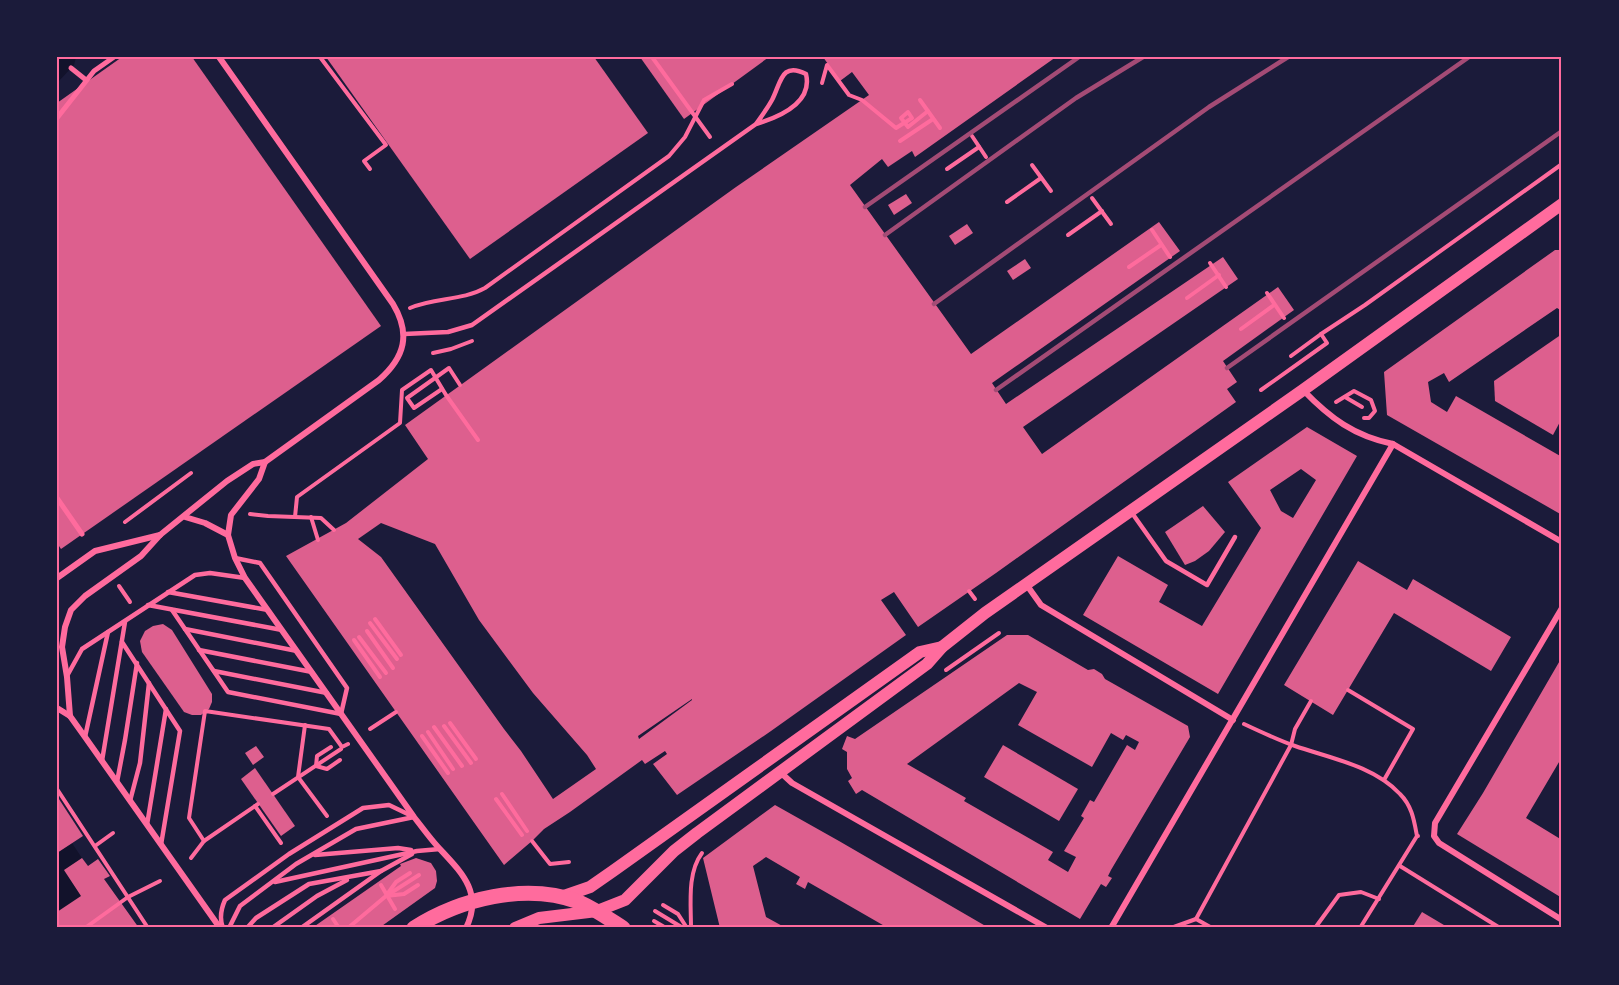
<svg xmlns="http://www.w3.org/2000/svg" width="1619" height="985" font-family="Inter,sans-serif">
  <rect width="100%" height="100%" fill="#1b1b3a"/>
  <g fill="#12122b">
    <polygon points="57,57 76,57 74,65 57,83"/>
    <polygon points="72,843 82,858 64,871 81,895 97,884 57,928 57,853"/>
  </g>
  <g fill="#dd5f8e" fill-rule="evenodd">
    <polygon points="122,57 192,57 381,326 61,549 57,543 57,103"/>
    <polygon points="326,57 594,57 648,133 470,259"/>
    <polygon points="640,57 769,57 684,119"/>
    <path d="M823,57H1056L915,157L912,151L888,167L882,159L850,185L971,354L1159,222L1180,251L992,383L1006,404L1223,257L1238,279L1023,427L1042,454L1278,287L1294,310L1223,361L1237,382L1227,389L1236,402L996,573L918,627L894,592L881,600L906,635L771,731L677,795L653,764L667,754L665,751L645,764L642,760L570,812L544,829L532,841L504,865L286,556L346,523L428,459L405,425L736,187L869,95L852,72L840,81ZM381,523L435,544L479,620L533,693L587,755L596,769L553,799L521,751L504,729L381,557L358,539ZM692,699V700L639,739L638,736Z"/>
    <polygon points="906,194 912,203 894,215 888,205"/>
    <polygon points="967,224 973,233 955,245 949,236"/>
    <polygon points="1555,250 1562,250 1562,311 1557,308 1449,382 1444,373 1428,382 1431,402 1447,412 1456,396 1562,457 1562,515 1387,415 1384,372"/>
    <polygon points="1025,259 1031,268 1013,280 1007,271"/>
    <polygon points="1562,334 1562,418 1553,435 1495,401 1494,381"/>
    <path d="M1307,427L1357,456L1218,694L1083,615L1118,556L1168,585L1159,602L1202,626L1261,528L1228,482ZM1301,469L1316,480L1293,518L1281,511L1270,490Z"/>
    <polygon points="1203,506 1225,532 1209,551 1195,561 1185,565 1165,532"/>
    <polygon points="1358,561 1407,590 1413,579 1511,637 1491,671 1394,613 1333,715 1284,685"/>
    <polygon points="163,624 172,630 212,694 212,702 209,709 201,715 192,715 184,712 142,652 140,641 145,631 153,626"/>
    <path d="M1007,635H1028L1088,670L1094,669L1102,674L1105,679L1188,726L1190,737L1111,870L1108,876L1112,878L1106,887L1101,884L1080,919L862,790L856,794L848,781L852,778L847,769V752L842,749L847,736L855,739ZM1019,683L1037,692L1018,725L1092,767L1111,733L1123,740L1126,735L1139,742L1135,750L1127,745L1094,802L1090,800L1081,816L1084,818L1064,851L1076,857L1068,872L1048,860L1053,852L964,801L966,798L907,764Z"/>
    <polygon points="1562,657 1562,757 1526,818 1562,840 1562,898 1457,834 1483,793"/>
    <polygon points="1003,745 1078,789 1059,821 984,777"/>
    <polygon points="256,746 264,757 253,765 245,753"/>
    <polygon points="255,768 295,826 281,836 241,779"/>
    <polygon points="57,796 83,836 57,853"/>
    <polygon points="775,805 839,841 989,928 888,928 808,882 805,889 796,884 800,877 766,857 753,866 766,917 786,928 720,928 703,858"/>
    <polygon points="82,858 88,866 98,859 110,876 104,879 139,928 57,928 57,912 81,896 64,870"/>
    <polygon points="416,858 431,863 436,871 437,881 435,888 379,928 312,928 401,866 400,864"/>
    <polygon points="1422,912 1449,928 1412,928"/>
  </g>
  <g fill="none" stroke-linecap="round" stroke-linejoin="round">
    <g stroke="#ff6b9d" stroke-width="4">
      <polyline points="320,57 386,145 364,161 370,169"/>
      <polyline points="652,57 710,137"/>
      <polyline points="822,83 827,65 849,95 862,100 896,128 912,118 908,112 901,118 908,127 928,111"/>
      <polyline points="920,100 940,128"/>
      <polyline points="972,136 986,157"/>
      <polyline points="900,141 933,119"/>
      <polyline points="1032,165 1051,191"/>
      <polyline points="947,169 979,147"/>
      <polyline points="1092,198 1111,224"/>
      <polyline points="1007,202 1041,178"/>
      <polyline points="1152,230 1170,257"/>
      <polyline points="1068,235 1102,211"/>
      <polyline points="1210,263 1226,287"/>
      <polyline points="1129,267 1161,245"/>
      <polyline points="1267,293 1284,318"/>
      <polyline points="1187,298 1219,275"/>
      <path d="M410,308C435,297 462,301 485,288L669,156L685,137L704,100L732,84"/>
      <polyline points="1241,329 1274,305"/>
      <polyline points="433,353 451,349 472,341"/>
      <polyline points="1291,356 1321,334 1365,305 1562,164"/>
      <polyline points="442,389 414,408 407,398 449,368 460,385"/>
      <polyline points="1261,390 1327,343 1321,334"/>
      <polyline points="1345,397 1362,407"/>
      <polyline points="1336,402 1354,391 1371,400 1375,411 1369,418 1364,418"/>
      <polyline points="250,514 268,516 321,518 334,530"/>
      <polyline points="295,517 297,497 400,423 402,390 431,370 446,395 478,440"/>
      <polyline points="311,517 318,540"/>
      <polyline points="125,522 191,473"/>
      <polyline points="119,586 130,602"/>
      <polyline points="969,591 975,599"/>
      <polyline points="375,619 401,655"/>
      <polyline points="370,623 397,659"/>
      <polyline points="367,631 393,668"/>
      <polyline points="359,637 386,673"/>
      <polyline points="354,640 380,677"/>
      <polyline points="946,670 999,633"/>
      <polyline points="1348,690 1413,729 1384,780"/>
      <polyline points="450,723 476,759"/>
      <path d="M1244,724C1261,732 1278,740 1295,746C1330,758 1374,766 1400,794C1412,806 1414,820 1417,836"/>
      <polyline points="305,725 298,777 327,816"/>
      <polyline points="444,726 471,763"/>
      <polyline points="434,727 462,766"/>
      <polyline points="370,729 396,712"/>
      <polyline points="428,732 453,769"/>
      <polyline points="422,736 448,773"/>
      <polyline points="331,747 317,756 316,766 327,769 340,760"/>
      <polyline points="57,789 148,928"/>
      <polyline points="273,794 341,749"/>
      <polyline points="502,794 527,831"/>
      <polyline points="496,799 522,835"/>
      <polyline points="255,806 281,843"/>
      <polyline points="204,841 189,818 205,711 329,729 342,747 348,744"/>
      <polyline points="532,841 550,864 569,862"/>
      <polyline points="95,846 113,833"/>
      <polyline points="191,858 204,841 258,804"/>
      <polyline points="1400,866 1500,928"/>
      <polyline points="410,873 396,882 386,896 404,894 418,885"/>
      <polyline points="381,885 395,909"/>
      <polyline points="663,905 678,914 687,928"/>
      <polyline points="655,911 683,928"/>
      <polyline points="333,919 339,928"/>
      <polyline points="1196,919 1291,745 1295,729 1311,701"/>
      <polyline points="654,921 666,928"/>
      <polyline points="85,928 128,897 160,881"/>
      <polyline points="348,928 386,896 419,875"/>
      <path d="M691,928C691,904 687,873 702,853"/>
      <polyline points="1171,928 1196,919 1212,928"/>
      <polyline points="1315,928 1339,895 1361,892 1379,899"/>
      <polyline points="1360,928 1417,836 1418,836"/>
    </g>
    <g stroke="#ff6b9d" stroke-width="4.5">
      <path d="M404,334L448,332L472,325L756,124C761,117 767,109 772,100C781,83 781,61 806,74C813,103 779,117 756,124"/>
      <polyline points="1132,513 1166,561 1207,585 1235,537"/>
      <polyline points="168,592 268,610"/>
      <polyline points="148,605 282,630"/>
      <polyline points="172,610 228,692 341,714 347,688 260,563 235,558"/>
      <polyline points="185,629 297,651"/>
      <polyline points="122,642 180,731 161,845"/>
      <polyline points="199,650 312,672"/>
      <polyline points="214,671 327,693"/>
      <polyline points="67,676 82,649 195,575 210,573 245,578"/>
      <polyline points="85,737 108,632"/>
      <polyline points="102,761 125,622"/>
      <polyline points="117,782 125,740 137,663"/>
      <polyline points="130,801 140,763 149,683"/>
      <polyline points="147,825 166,709"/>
      <polyline points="315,855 398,848 411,850"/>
      <polyline points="275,882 417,851 440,849"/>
      <path d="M223,928C219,918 221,909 225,900L289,854L363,808L389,805L414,817"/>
      <polyline points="229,928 240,906 296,864 356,829 414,817"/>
      <polyline points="247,928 256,918 309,884 381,871"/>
      <polyline points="272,928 317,896 347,880"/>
      <polyline points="301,928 381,871 412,854"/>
    </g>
    <g stroke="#ff6b9d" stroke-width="5">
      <polyline points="71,68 86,80"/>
      <polyline points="57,118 94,71 114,57"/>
      <polyline points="57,498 82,534"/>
    </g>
    <g stroke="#ff6b9d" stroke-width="6">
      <path d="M1303,390C1330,418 1354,436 1393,444L1562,542"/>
      <path d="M185,517L205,523L228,535L235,558L245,578L414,817C422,827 429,837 438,847C460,871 484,892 466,928"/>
      <polyline points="228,535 231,515 259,479 265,462"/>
      <polyline points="57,578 95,551 160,535"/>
      <polyline points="1026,584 1041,605 1233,720"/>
      <polyline points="1562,608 1435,823 1434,836 1439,843 1562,920"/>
      <polyline points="57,708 70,716 85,737 220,928"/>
      <path d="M70,716L67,677L62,647L65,627L71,610L85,596L141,556L160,535L227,481L253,464L265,462L379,380C405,357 411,334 393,304L219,57"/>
      <polyline points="779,771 792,783 1047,928"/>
      <polyline points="1111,928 1393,444"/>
    </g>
    <g stroke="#ff6b9d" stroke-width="12">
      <polyline points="561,897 590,887 613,871 920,652 942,647"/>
      <polyline points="515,928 539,918 597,911 625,900 674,851 697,833 927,664 942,647 985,613 1303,390 1562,204"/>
    </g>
    <path stroke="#ff6b9d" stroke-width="15" d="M414,928C460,899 525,882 579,902C595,909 609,919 623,928"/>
    <g stroke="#a44b75" stroke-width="4.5">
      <polyline points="865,207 1079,57"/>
      <polyline points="885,235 1076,98 1143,57"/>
      <polyline points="934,304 1209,107 1288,57"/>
      <polyline points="1227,368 1562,131"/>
      <polyline points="996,390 1469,57"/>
    </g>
  </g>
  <rect width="1619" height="985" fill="none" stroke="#1b1b3a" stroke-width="117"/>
  <rect x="58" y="58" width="1502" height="868" fill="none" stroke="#ff6b9d" stroke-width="2"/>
</svg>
